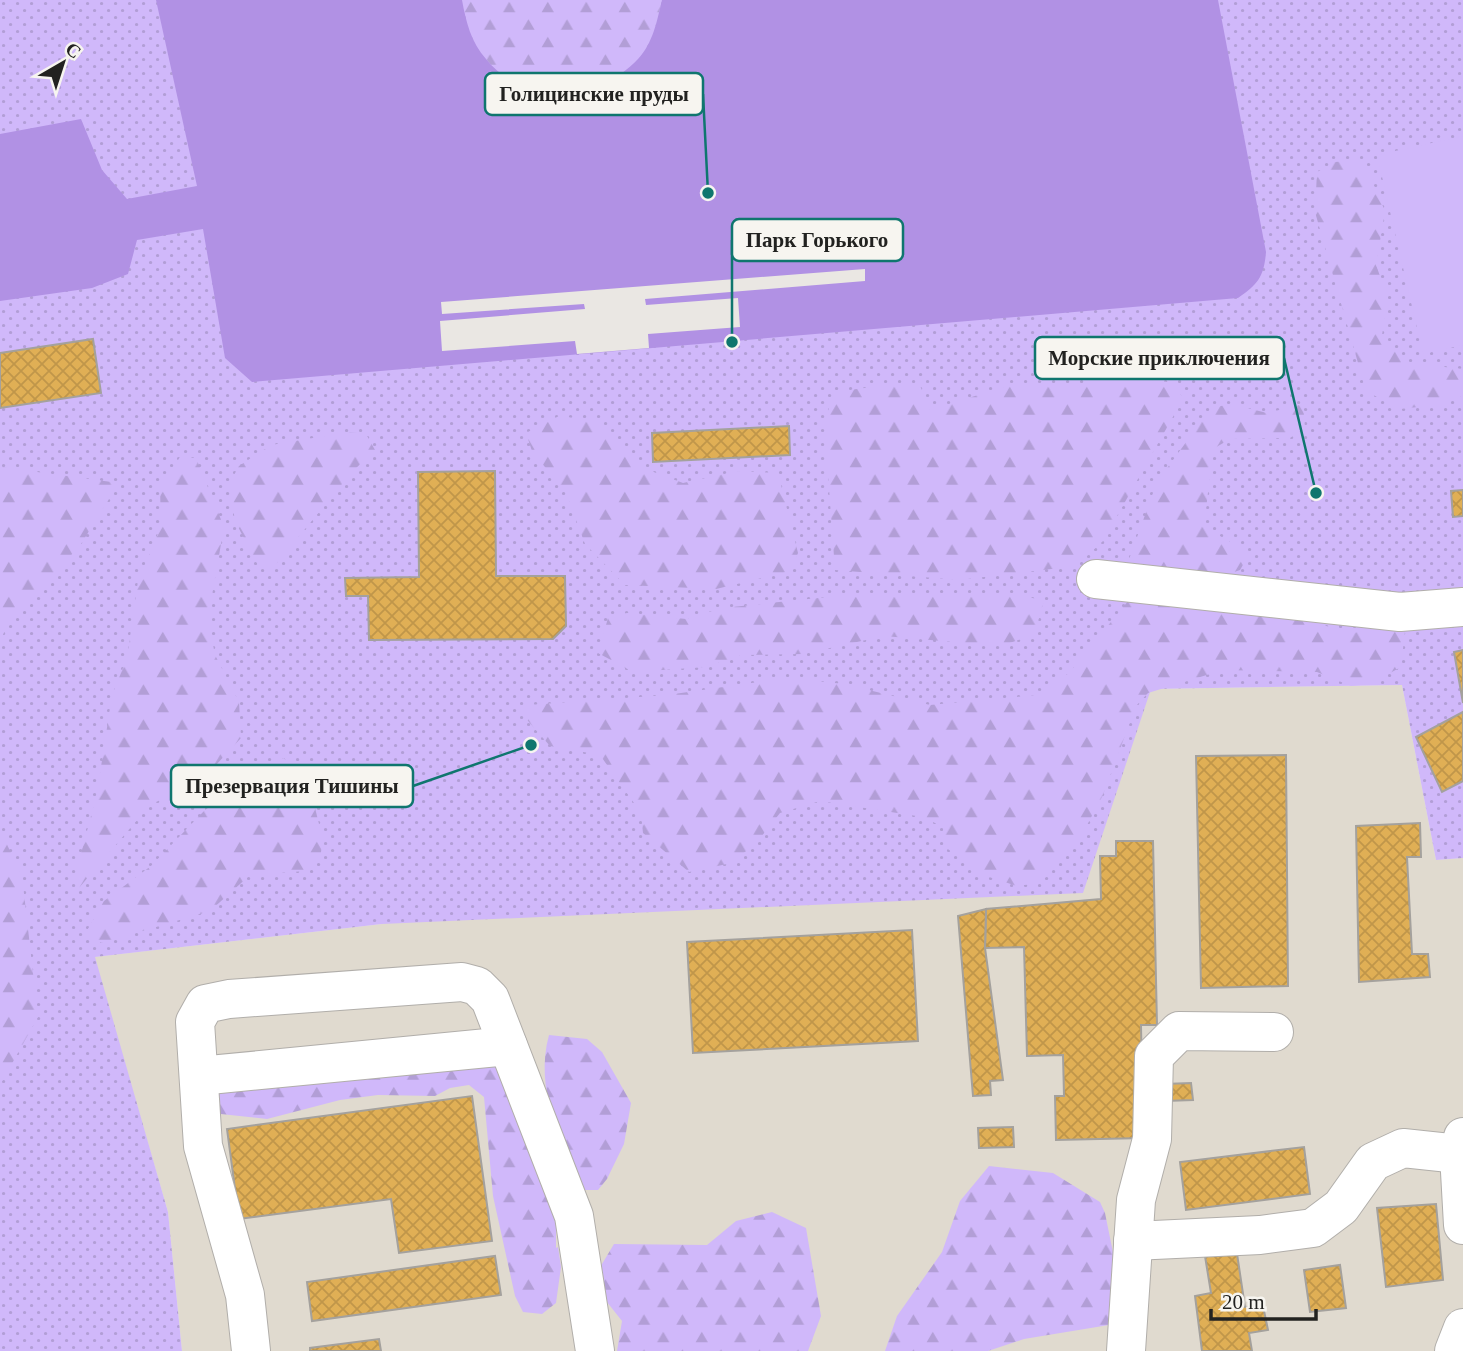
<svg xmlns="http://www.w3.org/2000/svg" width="1463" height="1351" font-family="'Times New Roman',serif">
  <defs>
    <pattern id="grass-dots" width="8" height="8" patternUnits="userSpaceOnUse" patternTransform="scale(1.75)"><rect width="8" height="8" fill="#d0b8fa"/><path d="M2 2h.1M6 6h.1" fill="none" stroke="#b29ed6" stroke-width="1.8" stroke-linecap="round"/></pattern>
    <pattern id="forest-firs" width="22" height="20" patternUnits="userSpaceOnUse" patternTransform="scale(1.75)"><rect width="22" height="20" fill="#d0b8fa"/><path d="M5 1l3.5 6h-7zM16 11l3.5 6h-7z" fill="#b29ed6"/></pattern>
    <pattern id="building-cross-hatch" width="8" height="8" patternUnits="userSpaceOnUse" patternTransform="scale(1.75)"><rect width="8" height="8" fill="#e0af55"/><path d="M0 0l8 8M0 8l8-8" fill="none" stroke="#c0964a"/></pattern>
  </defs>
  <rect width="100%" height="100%" fill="#eae7e3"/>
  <polygon fill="#e0dacf" points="1402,685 1436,860 1463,858 1463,1351 182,1351 168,1212 94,957 382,924 1150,689"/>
  <polygon fill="url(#grass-dots)" points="0,0 1463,0 1463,858 1436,860 1402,685 1151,689 1083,893 382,924 95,957 168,1212 182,1351 0,1351"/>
  <g fill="url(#forest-firs)">
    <path d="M462,0H662C657,21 653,43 638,59C598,102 524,107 486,59C471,42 466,22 462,0Z"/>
    <polygon points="1363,160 1385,211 1376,265 1388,298 1382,335 1408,363 1463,369 1463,396 1437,405 1399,409 1366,391 1315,212 1317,172 1335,162"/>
    <path d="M1107,374L1175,383L1183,399L1103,541L1076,566L959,580L835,570L825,433C826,418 827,402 841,393C850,387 905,385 919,383L930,410L1007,386L1083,385Z"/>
    <polygon points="1231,404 1267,413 1303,404 1305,428 1290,438 1230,439 1213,449 1204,527 1250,553 1240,570 1223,576 1145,569 1128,562 1157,482 1211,408"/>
    <polygon points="559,416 596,421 643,468 683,483 738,471 778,473 798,553 791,571 716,589 625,585 585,544 566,493 532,451 526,433"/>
    <polygon points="349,432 366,434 375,450 353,471 277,563 260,569 235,521 229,484 239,466 271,445"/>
    <polygon points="180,457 196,458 224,527 208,618 215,655 239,702 241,738 203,779 150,805 78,889 77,869 97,793 112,695 127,658 138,581 161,526 160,487"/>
    <polygon points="0,467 119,483 81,544 5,630 0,642"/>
    <polygon points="1025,596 1044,601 1034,635 1000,646 884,636 803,654 742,655 706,667 633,672 598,653 608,618 627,613 686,619 722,608 828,597"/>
    <polygon points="1129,600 1255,608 1354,633 1388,622 1405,631 1401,667 1370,684 1351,686 1317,672 1223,670 1148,693 1136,706 1103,795 1077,844 1040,883 1017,886 980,874 944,846 943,827 923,817 820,801 780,813 754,846 727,864 689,872 643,833 641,813 600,755 550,746 515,706 667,695 787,678 844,684 930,705 1036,695 1069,673"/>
    <polygon points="284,758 314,804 323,840 320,858 306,871 250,875 210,911 102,943 85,934 104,901 151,866 204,811 260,766"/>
    <polygon points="0,830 22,876 38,1017 0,1085"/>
    <path d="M549,1035L587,1039L602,1052L631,1103L624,1144L607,1179L598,1190H580C561,1141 534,1089 549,1035Z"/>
    <polygon points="492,1061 507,1071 556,1199 556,1248 558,1247 561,1267 556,1303 542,1314 523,1312 515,1296 493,1196 484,1097 469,1085 450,1088 435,1096 378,1095 340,1100 267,1119 211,1113 215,1094 247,1079"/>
    <polygon points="989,1166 1053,1173 1100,1202 1105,1213 1121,1292 1115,1324 1024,1339 988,1351 885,1351 897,1316 942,1252 960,1201"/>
    <polygon points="772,1212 806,1228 821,1316 808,1351 617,1351 622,1321 599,1292 596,1274 614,1244 707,1245 736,1221"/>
  </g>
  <polygon fill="#d0b8fa" points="1463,136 1463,345 1423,354 1377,155"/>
  <path fill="#b191e4" d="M156,0H462C466,22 471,42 486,59C525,107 598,102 638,59C653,43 657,21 662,0H1218L1266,252C1264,277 1258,284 1238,298L252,382L225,358L203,229L137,240L128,274L92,288L0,301V134L81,119L102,170L127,199L197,186Z"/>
  <polygon fill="#eae7e3" points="865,269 865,281 645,299 646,305 738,298 740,327 648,334 649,348 577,354 575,341 442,351 440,321 585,309 584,304 442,314 441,302"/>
  <g fill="url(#building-cross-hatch)" stroke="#a4a19d" stroke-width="2">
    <polygon points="93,339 101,393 0,408 0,353"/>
    <polygon points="789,426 790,455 653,462 652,433"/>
    <polygon points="495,471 496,576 565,576 566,626 553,639 369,640 368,596 346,596 345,578 419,577 418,472"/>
    <polygon points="1463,490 1463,516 1453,517 1451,491"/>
    <polygon points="1463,650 1463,703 1454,652"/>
    <polygon points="1463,712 1463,781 1442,792 1416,737"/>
    <polygon points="1286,755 1288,986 1201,988 1196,756"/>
    <polygon points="1420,823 1421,857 1407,857 1412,954 1428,954 1430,977 1359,982 1356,826"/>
    <polygon points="1116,841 1153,841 1157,1025 1141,1025 1143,1138 1056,1140 1055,1096 1064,1096 1063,1055 1027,1056 1024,947 985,948 986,909 1101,899 1100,856 1116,856"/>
    <polygon points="986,909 985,948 1003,1080 990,1081 991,1095 973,1096 958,916"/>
    <polygon points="912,930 918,1041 693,1053 687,942"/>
    <polygon points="1191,1083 1193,1100 1165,1101 1164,1084"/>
    <polygon points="472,1096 492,1241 399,1253 391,1199 239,1219 227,1129"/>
    <polygon points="1013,1127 1014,1147 979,1148 978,1128"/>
    <polygon points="1304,1147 1310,1194 1186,1210 1180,1162"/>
    <polygon points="1436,1204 1443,1280 1386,1287 1377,1208"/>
    <polygon points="1236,1247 1245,1307 1263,1306 1268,1330 1249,1333 1252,1351 1202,1351 1195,1296 1211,1293 1204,1250"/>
    <polygon points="495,1256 501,1295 312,1321 307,1282"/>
    <polygon points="1340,1265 1346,1308 1310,1312 1304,1270"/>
    <polygon points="379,1339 381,1351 310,1351 310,1348"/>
  </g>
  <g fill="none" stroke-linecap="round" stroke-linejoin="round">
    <defs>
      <g id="minor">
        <polyline points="1096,579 1400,612 1463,607"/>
        <polyline points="199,1076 508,1046"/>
        <polyline points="1463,1137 1459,1154 1463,1225"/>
        <polyline points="1133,1241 1260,1235 1313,1228 1341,1207 1373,1162 1403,1148 1459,1154"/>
        <polyline points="251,1351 245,1295 203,1146 195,1022 205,1004 229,999 462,982 477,986 490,999 574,1216 595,1351"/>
        <polyline points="1126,1351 1136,1200 1152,1139 1154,1056 1179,1031 1274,1032"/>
        <polyline points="1454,1351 1463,1328"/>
      </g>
    </defs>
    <use href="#minor" stroke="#b1aeaa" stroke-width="40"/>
    <use href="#minor" stroke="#fff" stroke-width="38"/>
  </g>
  <path fill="none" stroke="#0f766e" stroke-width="2.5" d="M708 193L703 94M732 342L732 240M1316 493L1284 358M531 745L413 786"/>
  <g fill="#0f766e" stroke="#f7f5f0" stroke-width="2.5">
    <circle cx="708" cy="193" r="7"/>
    <circle cx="732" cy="342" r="7"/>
    <circle cx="1316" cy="493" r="7"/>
    <circle cx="531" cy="745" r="7"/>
  </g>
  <g fill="#f7f5f0" stroke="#0f766e" stroke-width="2.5">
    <rect x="485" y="73" width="218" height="42" rx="7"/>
    <rect x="732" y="219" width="171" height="42" rx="7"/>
    <rect x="1035" y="337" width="249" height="42" rx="7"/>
    <rect x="171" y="765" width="242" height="42" rx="7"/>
  </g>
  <g font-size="21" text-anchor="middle" font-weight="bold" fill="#222220">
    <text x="594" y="101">Голицинские пруды</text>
    <text x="817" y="247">Парк Горького</text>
    <text x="1159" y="365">Морские приключения</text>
    <text x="292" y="793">Презервация Тишины</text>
  </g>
  <g transform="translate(63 63) rotate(39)" stroke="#f7f5f0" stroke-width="5" paint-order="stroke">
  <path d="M0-5L12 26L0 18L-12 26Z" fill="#222220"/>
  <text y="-10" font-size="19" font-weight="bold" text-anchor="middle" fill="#222220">С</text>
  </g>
  <path d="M1211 1309v10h105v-10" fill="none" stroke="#222220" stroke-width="3.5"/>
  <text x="1222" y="1309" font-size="21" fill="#222220" stroke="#f7f5f0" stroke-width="5" paint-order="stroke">20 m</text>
</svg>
